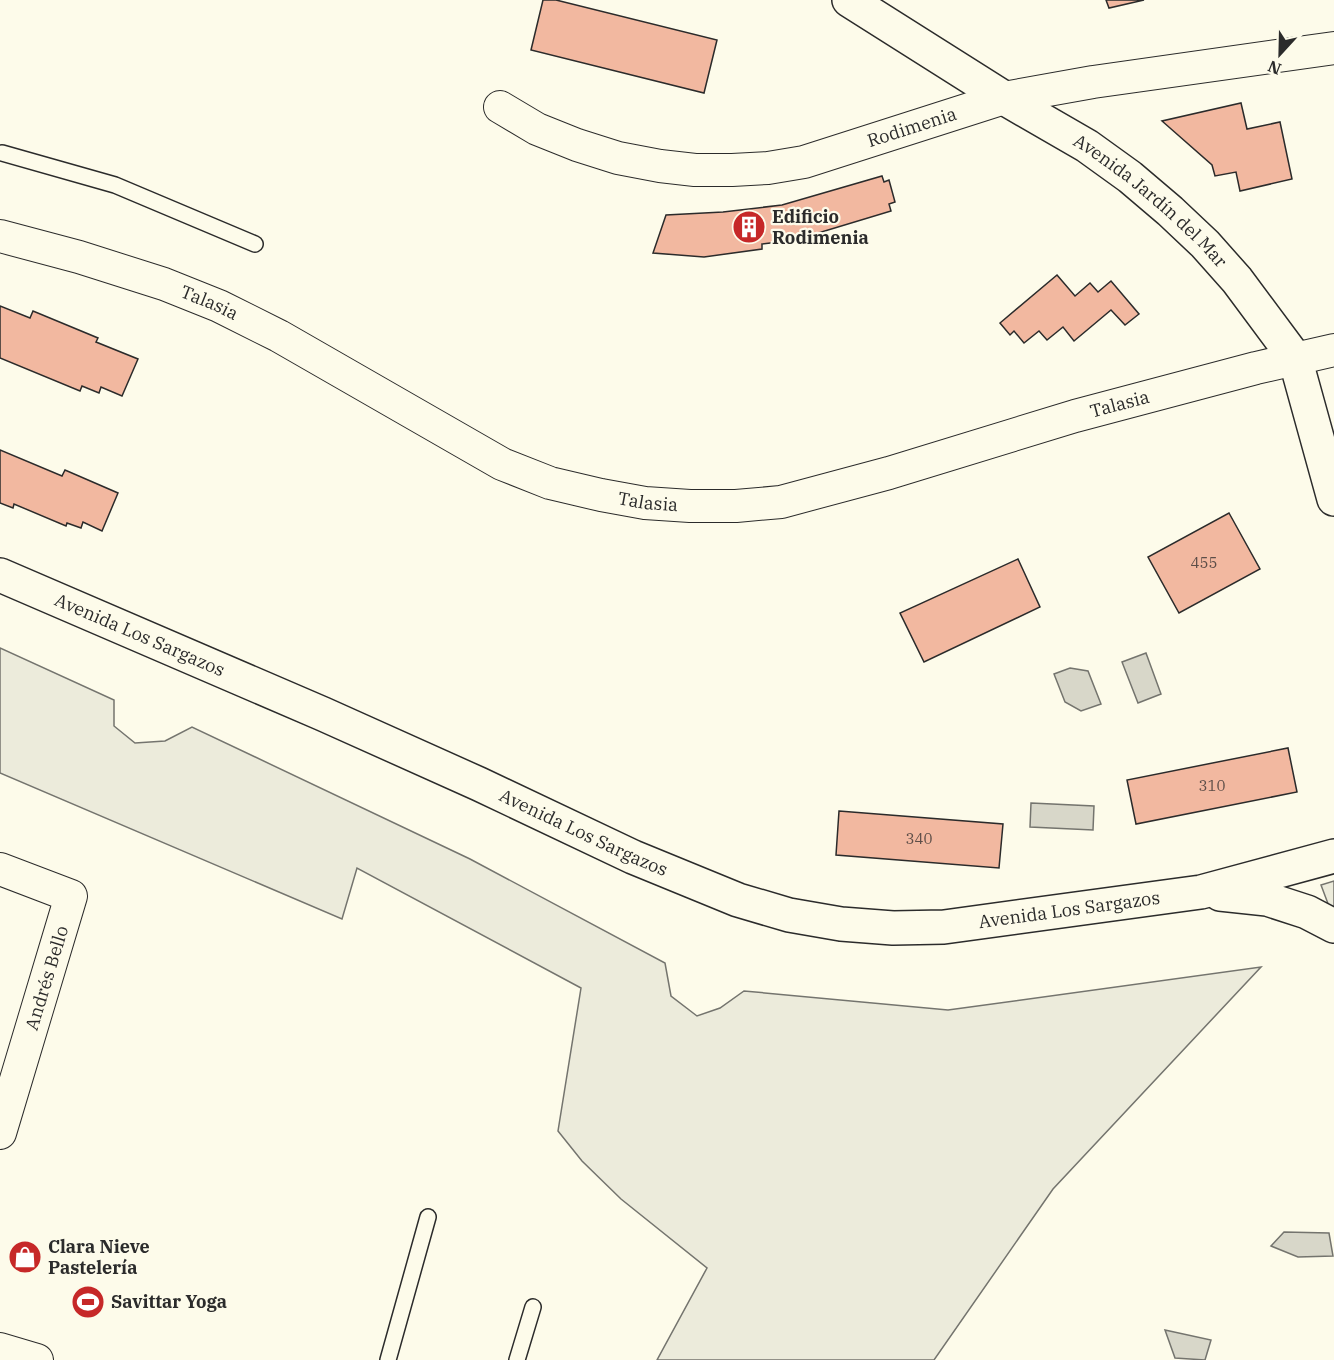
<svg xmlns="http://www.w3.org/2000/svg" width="1334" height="1360" font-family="'IBM Plex Serif',serif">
  <rect width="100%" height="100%" fill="#fdfbea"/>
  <g fill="#ecebdb" stroke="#74746e" stroke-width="1.5">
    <polygon points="0,648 114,700 114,726 135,743 165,741 192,727 470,859 665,963 671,996 697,1016 720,1008 744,991 948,1010 1261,967 1053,1189 934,1360 657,1360 707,1268 621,1199 582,1161 558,1131 581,988 357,868 342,919 0,773"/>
    <polygon points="1334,881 1334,911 1330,909 1321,885"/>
  </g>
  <g fill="#d8d7c9" stroke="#74746e" stroke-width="1.5">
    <polygon points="1146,653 1161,694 1138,703 1122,662"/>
    <polygon points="1070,668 1088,671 1101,704 1081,711 1065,702 1054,674"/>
    <polygon points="1031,803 1094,806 1093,830 1030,827"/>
    <polygon points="1284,1232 1329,1233 1333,1256 1298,1257 1271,1246"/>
    <polygon points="1165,1330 1211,1340 1205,1360 1175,1358"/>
  </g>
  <g fill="#f2b8a0" stroke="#2b2b2b" stroke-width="1.5">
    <polygon points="543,0 556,0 717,40 704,93 531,50"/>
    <polygon points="1106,0 1144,0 1109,8"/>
    <polygon points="1241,103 1247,129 1280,122 1292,179 1240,191 1236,172 1215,176 1212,165 1162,121"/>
    <polygon points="882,176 884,182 889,180 895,202 889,204 891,211 795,240 762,244 762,249 704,257 653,253 666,215 723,212 782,205"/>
    <polygon points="1057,275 1075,296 1090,283 1098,292 1111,281 1139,314 1125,325 1111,310 1074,341 1063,327 1047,340 1039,331 1024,343 1014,331 1010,335 1000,323"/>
    <polygon points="0,306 30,318 33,311 98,338 96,342 138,359 122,396 101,387 99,393 82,386 80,391 0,358"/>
    <polygon points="0,450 62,476 65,470 118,493 102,531 83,522 81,528 67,523 66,526 14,504 13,508 0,503"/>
    <polygon points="1229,513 1260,569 1179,613 1148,557"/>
    <polygon points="1018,559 1040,607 924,662 900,613"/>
    <polygon points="1288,748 1297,792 1136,824 1127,780"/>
    <polygon points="839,811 1003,824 999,868 836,855"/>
  </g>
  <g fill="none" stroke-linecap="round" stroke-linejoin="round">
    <defs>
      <g id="lane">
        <polyline points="2,153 115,185 255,244"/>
        <polyline points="388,1360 428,1217"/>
        <polyline points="517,1360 533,1307"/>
      </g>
      <g id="street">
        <path id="s1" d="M500,107L537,129L577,145L618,158L660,166L695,170H732L768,168L804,162L1004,98L1093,82L1334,48"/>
        <path id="s2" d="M0,236L79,257L164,284L219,306L279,336L502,464L550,483L601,495L645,503L690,506H736L781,502L889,473L1075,416L1256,368L1334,350"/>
        <polyline points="0,869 71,896 0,1133"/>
        <polyline points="0,1349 37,1360"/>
      </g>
      <g id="secondary">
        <path id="s3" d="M849,0L1004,98L1087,146L1130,177L1170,211L1205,244L1237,280L1295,358L1334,499"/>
        <path id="s4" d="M0,575L323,714L479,784L633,857L738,900L789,915L841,924L893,928L944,927L1201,892L1334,856"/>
        <polyline points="1220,894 1267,899 1307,912 1334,926"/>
      </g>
    </defs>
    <use href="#lane" stroke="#2b2b2b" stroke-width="18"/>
    <use href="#street" stroke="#2b2b2b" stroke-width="34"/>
    <use href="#secondary" stroke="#2b2b2b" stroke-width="36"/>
    <use href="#lane" stroke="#fdfbea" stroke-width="15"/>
    <use href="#street" stroke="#fdfbea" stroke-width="32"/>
    <use href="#secondary" stroke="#fdfbea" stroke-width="33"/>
  </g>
  <defs>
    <symbol id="building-disc" viewBox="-11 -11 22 22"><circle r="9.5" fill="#c62828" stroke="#fdfbea"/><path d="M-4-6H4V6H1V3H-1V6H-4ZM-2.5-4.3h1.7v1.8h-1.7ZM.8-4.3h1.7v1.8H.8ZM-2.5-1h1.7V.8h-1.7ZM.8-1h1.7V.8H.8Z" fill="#fff"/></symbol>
    <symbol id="shop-disc" viewBox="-11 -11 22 22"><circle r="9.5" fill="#c62828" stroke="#fdfbea"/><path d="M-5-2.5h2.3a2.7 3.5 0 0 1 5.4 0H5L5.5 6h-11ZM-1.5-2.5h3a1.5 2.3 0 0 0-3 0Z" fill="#fff"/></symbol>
    <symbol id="stadium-disc" viewBox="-11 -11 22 22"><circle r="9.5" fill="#c62828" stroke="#fdfbea"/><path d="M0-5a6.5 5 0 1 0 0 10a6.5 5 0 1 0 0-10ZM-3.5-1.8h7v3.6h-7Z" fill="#fff"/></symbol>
  </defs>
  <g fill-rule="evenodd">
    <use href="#building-disc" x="730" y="208" width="38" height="38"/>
    <use href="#shop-disc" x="6" y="1238" width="38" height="38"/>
    <use href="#stadium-disc" x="69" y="1283" width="38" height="38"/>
  </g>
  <g text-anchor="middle" stroke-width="4.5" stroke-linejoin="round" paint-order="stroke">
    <g font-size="15" fill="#5d4e48">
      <text x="1204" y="568">455</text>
      <text x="1212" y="791">310</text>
      <text x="919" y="844">340</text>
    </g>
    <g font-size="18" fill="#2b2b2b" stroke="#fdfbea">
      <text dy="6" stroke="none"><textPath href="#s1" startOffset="430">Rodimenia</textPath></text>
      <text dy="6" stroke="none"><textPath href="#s3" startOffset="363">Avenida Jardín del Mar</textPath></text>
      <text dy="6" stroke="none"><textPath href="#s2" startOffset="220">Talasia</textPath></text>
      <text dy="6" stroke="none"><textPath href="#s2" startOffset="1192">Talasia</textPath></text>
      <text dy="6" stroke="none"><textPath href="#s2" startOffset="706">Talasia</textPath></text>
      <text dy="6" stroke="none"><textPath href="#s4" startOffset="152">Avenida Los Sargazos</textPath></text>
      <text dy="6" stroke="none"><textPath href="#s4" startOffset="638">Avenida Los Sargazos</textPath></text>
      <text dy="6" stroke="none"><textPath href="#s4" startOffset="1142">Avenida Los Sargazos</textPath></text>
      <text transform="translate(47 978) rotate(-73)" y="6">Andrés Bello</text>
    </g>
    <g font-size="18" font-weight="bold" fill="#2b2b2b" stroke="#fdfbea" text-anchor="start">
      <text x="772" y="223">Edificio<tspan x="772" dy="21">Rodimenia</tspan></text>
      <text x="48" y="1253">Clara Nieve<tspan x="48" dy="21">Pastelería</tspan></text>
      <text x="111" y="1308">Savittar Yoga</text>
    </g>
  </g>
  <g transform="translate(1280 54) rotate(202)" stroke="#fdfbea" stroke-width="4.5" paint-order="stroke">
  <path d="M0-4.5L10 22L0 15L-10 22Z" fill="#2b2b2b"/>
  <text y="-9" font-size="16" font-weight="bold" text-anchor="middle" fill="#2b2b2b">N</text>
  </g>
</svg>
